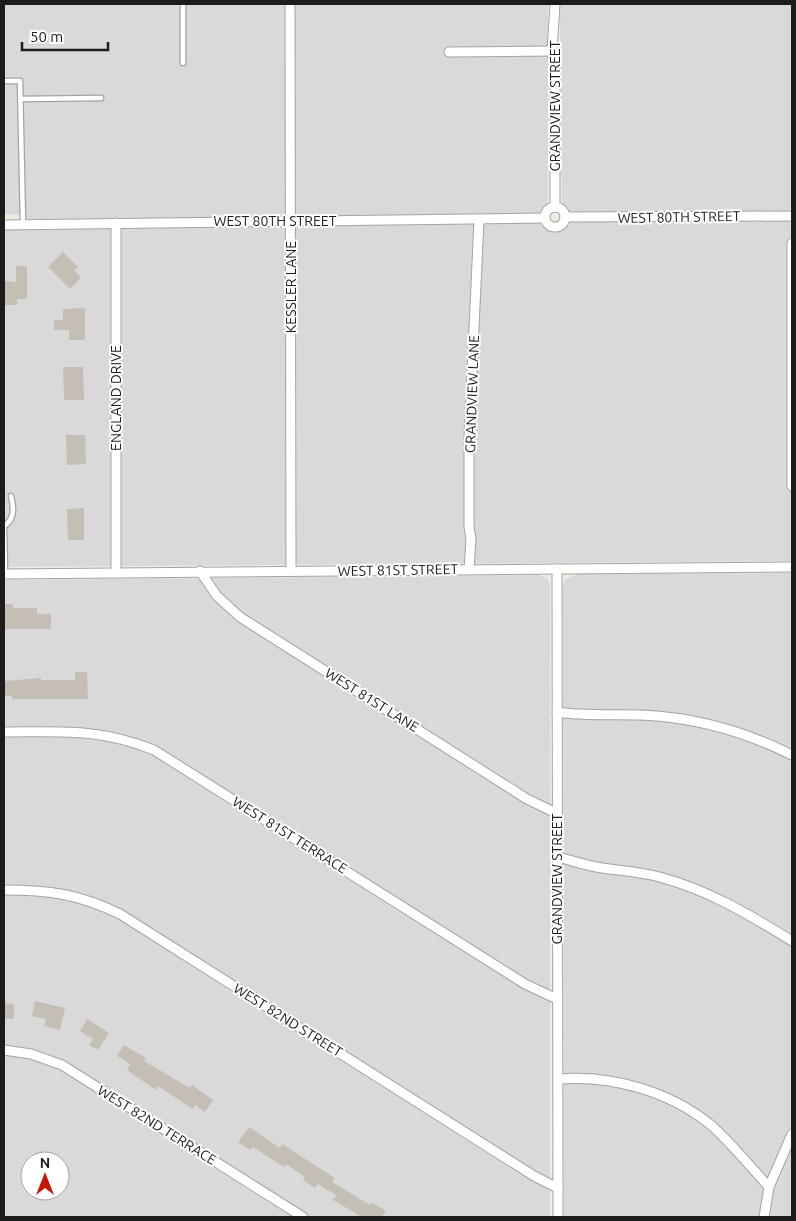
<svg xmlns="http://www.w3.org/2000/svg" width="796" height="1221" font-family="Ubuntu,sans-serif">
  <rect width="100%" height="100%" fill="#eeebe1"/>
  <g fill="#dad9d9" fill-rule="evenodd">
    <polygon points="4,4 548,4 548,201 547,206 540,211 540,224 553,232 570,224 570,212 562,203 560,4 792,4 792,561 4,567 4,229 25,228 25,215 4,214"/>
    <polygon points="792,573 792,1217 564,1217 563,585 565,579 578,574"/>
    <path d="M539,575L547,578L550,584V1217H4V580ZM30,1161H60V1191H30Z"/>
  </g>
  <g fill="#c5beb4">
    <polygon points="63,252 78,267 74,270 81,278 70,289 48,267"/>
    <polygon points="16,266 27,266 27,299 17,299 17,305 4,305 4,281 16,282"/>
    <polygon points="85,308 85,340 69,340 69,330 54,330 54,320 63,320 63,309"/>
    <polygon points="63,367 83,367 84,400 64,400"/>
    <polygon points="66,435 85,435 86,464 67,465"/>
    <polygon points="84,508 84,540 68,540 67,509"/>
    <polygon points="4,604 13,604 13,608 37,608 37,614 51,614 51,629 4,629"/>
    <polygon points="75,672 87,672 88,699 12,699 12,696 4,696 4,681 41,678 41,680 75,680"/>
    <polygon points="35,1001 65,1008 60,1030 44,1026 46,1019 32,1016"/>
    <polygon points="4,1003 14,1004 14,1019 4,1019"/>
    <polygon points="87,1019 109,1033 98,1050 89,1045 93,1039 80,1031"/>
    <polygon points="124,1045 146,1058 144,1061 190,1088 192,1085 213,1100 205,1112 195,1105 193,1109 158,1086 156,1090 127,1070 130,1064 117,1056"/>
    <polygon points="249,1127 280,1148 282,1144 335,1178 332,1182 370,1205 372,1203 386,1211 382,1217 362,1217 333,1200 336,1195 318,1184 315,1188 303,1180 305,1177 286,1164 284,1167 253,1147 250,1150 238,1142"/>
  </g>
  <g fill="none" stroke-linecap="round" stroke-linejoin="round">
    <defs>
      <g id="lane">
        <polyline points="183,63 183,4"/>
        <polyline points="4,81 20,81 23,224"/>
        <polyline points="21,99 101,98"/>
        <polyline points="4,526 5,574"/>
        <path d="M4,526C15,519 14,508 11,496"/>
      </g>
      <g id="street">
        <polyline points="290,4 291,570"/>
        <polyline points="449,52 552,51"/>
        <circle cx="555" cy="217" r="10"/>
        <polyline points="555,207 555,69 552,51 555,4"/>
        <polyline points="565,217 792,216"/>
        <polyline points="116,223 116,573"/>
        <polyline points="4,225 545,218"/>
        <polyline points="792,243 792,486"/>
        <polyline points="469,569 471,539 469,527 469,436 479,220"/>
        <polyline points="557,569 558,1217"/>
        <polyline points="200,571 217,596 240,617 527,799 556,813"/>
        <polyline points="4,574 792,567"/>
        <path d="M557,712C590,717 624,713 657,716C704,720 750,734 792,755"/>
        <path d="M4,732C61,732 99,728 154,750L525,984L557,999"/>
        <path d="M558,857C573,861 588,866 602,868C623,871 643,872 663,878C710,891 750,915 792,941"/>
        <path d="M4,890C49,890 79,894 120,914L534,1176L558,1188"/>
        <polyline points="4,1050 31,1054 62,1065 303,1217"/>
        <path d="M559,1079C612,1075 669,1091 711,1125C732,1144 750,1166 769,1187"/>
        <polyline points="764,1217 769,1187 792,1134"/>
      </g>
    </defs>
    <use href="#lane" stroke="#a3a3a3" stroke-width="7"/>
    <use href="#street" stroke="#a3a3a3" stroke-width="11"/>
    <use href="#lane" stroke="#fff" stroke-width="4.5"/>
    <use href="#street" stroke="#fff" stroke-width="9"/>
  </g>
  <g text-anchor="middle" stroke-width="4" stroke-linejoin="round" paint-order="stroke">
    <g font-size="14" fill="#1c1c1c" stroke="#fff">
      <text transform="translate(555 106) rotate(-90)" y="5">GRANDVIEW STREET</text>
      <text transform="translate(679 217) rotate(-1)" y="5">WEST 80TH STREET</text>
      <text x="275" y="226">WEST 80TH STREET</text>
      <text transform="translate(291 287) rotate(-90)" y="5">KESSLER LANE</text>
      <text transform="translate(472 394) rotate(-88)" y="5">GRANDVIEW LANE</text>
      <text transform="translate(116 398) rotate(-90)" y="5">ENGLAND DRIVE</text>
      <text transform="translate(398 570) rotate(-1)" y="5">WEST 81ST STREET</text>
      <text transform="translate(372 700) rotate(32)" y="5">WEST 81ST LANE</text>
      <text transform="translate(290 835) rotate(32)" y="5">WEST 81ST TERRACE</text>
      <text transform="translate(557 879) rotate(-90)" y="5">GRANDVIEW STREET</text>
      <text transform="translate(288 1020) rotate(32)" y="5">WEST 82ND STREET</text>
      <text transform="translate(157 1125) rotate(32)" y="5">WEST 82ND TERRACE</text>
    </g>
  </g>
  <rect width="796" height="1221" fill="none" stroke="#1c1c1c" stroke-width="10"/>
  <g transform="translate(45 1176)"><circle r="24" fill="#ffffff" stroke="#a4a4a4"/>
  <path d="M0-4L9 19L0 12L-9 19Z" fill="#c81500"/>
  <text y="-8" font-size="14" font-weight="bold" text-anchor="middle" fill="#1c1c1c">N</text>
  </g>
  <path d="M22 42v8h86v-8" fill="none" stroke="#1c1c1c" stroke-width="2.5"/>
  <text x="30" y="42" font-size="15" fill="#1c1c1c" stroke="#ffffff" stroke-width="4" paint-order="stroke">50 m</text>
</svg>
